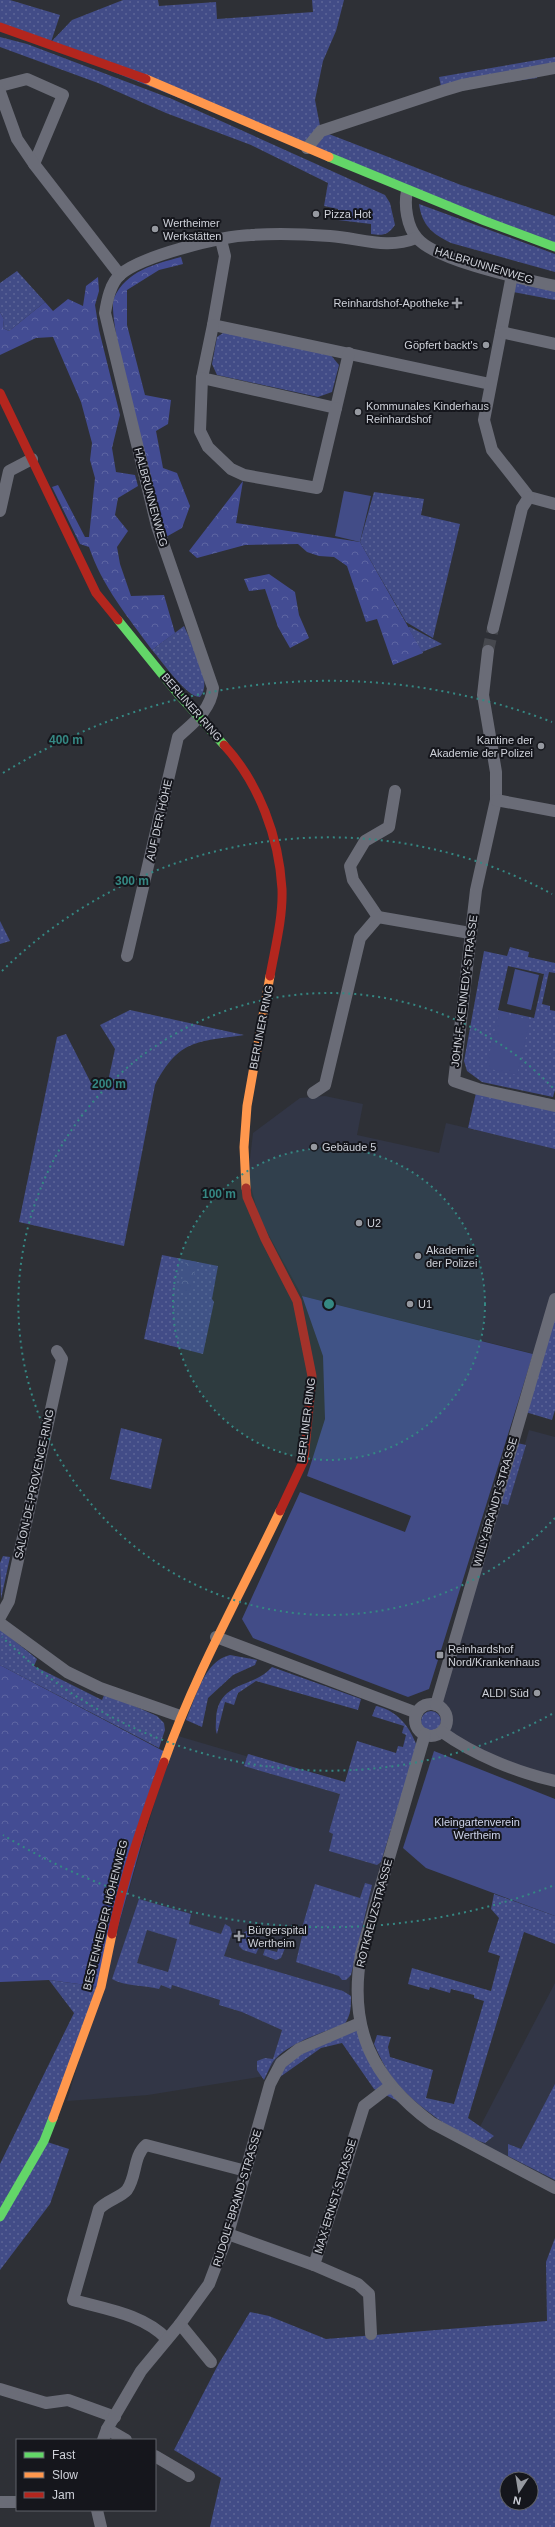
<svg xmlns="http://www.w3.org/2000/svg" width="555" height="2527" font-family="Helvetica,sans-serif">
  <defs>
    <pattern id="grass-dots" width="8" height="8" patternUnits="userSpaceOnUse"><rect width="8" height="8" fill="#424c87"/><path d="M2 2h.1M6 6h.1" fill="none" stroke="#5c6597" stroke-width="1.8" stroke-linecap="round"/></pattern>
    <pattern id="forest-crowns" width="20" height="18" patternUnits="userSpaceOnUse"><rect width="20" height="18" fill="#434c93"/><path d="M2 6a3 3 0 1 1 6 0M12 15a3 3 0 1 1 6 0" fill="none" stroke="#5d65a2"/></pattern>
    <pattern id="park-crowns" width="20" height="18" patternUnits="userSpaceOnUse"><rect width="20" height="18" fill="#424c87"/><path d="M2 6a3 3 0 1 1 6 0M12 15a3 3 0 1 1 6 0" fill="none" stroke="#5c6597"/></pattern>
  </defs>
  <rect width="100%" height="100%" fill="#2e3036"/>
  <g fill="#323646">
    <polygon points="325,1096 363,1104 357,1135 439,1153 446,1123 555,1149 555,1297 539,1355 302,1296 259,1217 248,1176 253,1133 300,1098"/>
    <polygon points="529,1430 555,1437 555,1781 465,1748 444,1729 447,1718 440,1707 495,1502 508,1505"/>
    <polygon points="178,1736 398,1801 350,1974 349,2015 332,2029 283,2050 265,2076 148,2095 67,2101 163,1774"/>
    <polygon points="555,1983 555,2188 471,2144"/>
  </g>
  <g fill="url(#grass-dots)" fill-rule="evenodd">
    <polygon points="0,0 10,0 60,15 51,42 72,20 123,0 158,0 159,6 216,2 217,19 313,12 312,0 344,0 336,31 323,61 315,100 321,131 461,185 555,216 555,247 0,27"/>
    <path d="M0,37L27,44L172,99L385,195L390,203L395,225C388,235 383,236 371,234V224L338,220V209L324,206L328,183L251,145L166,113L98,83L0,47Z"/>
    <polygon points="555,57 555,68 537,71 537,78 442,91 439,77"/>
    <path d="M419,204L555,254V272L451,243C432,234 422,225 419,204Z"/>
    <polygon points="17,271 45,302 9,331 3,328 4,319 0,312 0,283"/>
    <polygon points="512,275 555,286 555,300 508,291"/>
    <polygon points="226,331 329,353 339,365 332,392 318,397 217,375 212,364 217,337"/>
    <polygon points="374,492 424,499 421,515 460,524 433,638 406,622 360,542"/>
    <path d="M184,626C191,642 214,683 200,697C187,698 161,660 152,650Z"/>
    <polygon points="408,627 410,627 442,644 422,652"/>
    <polygon points="0,921 10,941 0,944"/>
    <path d="M510,947L529,952L528,957L555,963V973L549,972L542,1004L550,1006V1010L555,1011V1090L553,1097L482,1082L467,1071L464,1061L484,951L507,956ZM508,966L544,974L534,1018L498,1010Z"/>
    <path d="M130,1010L244,1035C197,1042 179,1039 155,1085L124,1246L19,1222L57,1037L66,1034L91,1083L107,1086L115,1049L100,1025Z"/>
    <polygon points="476,1093 555,1111 555,1149 468,1128"/>
    <polygon points="162,1255 218,1266 212,1299 214,1302 203,1354 144,1339"/>
    <polygon points="555,1302 555,1410 552,1420 522,1411"/>
    <polygon points="121,1428 162,1439 151,1489 110,1479"/>
    <polygon points="513,1442 526,1445 508,1505 495,1502"/>
    <polygon points="3,1556 10,1557 1,1599 0,1563"/>
    <polygon points="0,1629 37,1659 34,1666 102,1700 105,1693 157,1716 164,1723 165,1730 159,1748 0,1665"/>
    <path d="M230,1655L257,1660L255,1665L233,1675L208,1698L202,1727L186,1720C196,1697 204,1661 230,1655Z"/>
    <path d="M272,1667L361,1699L358,1710L256,1681L238,1693L234,1705L225,1702L217,1734C215,1730 216,1724 216,1719C218,1680 253,1689 272,1667Z"/>
    <path d="M376,1706C398,1711 409,1726 417,1746L381,1862L377,1865L329,1851L333,1834L329,1832L340,1794L244,1766L248,1754L345,1782L357,1741L396,1753L398,1746L403,1747L406,1735L402,1733L404,1726L372,1716Z"/>
    <circle cx="431" cy="1721" r="10"/>
    <polygon points="365,1883 372,1885 351,1975 346,1980 342,1980 339,1976 296,1962 303,1932 301,1931 315,1884 360,1898"/>
    <path d="M494,1894L555,1916V1944L524,1932L468,2118L494,2136L485,2143C455,2134 416,2106 396,2082C386,2071 380,2057 374,2044L377,2035L391,2037L388,2047L390,2057L433,2070L426,2098L454,2104L484,2001L474,1998V1995L451,1989L450,1993L430,1987L429,1990L408,1984L412,1968L491,1991L500,1956L488,1952L499,1918L491,1909Z"/>
    <path d="M139,1899L191,1914L189,1924L221,1934L225,1924L230,1927L232,1933L224,1956L343,1991L351,1996C351,2008 351,2015 344,2025C324,2031 284,2045 272,2063C269,2068 267,2074 264,2080L257,2070V2061L265,2058L273,2059L282,2030L242,2012L219,2005L220,2000L172,1985L171,1989L161,1985L159,1989C144,1985 123,1986 112,1979ZM147,1930L177,1939L168,1972L137,1963Z"/>
    <polygon points="246,1931 251,1931 249,1939 257,1941 256,1945 259,1947 256,1954 243,1950 239,1946 240,1936"/>
    <polygon points="281,1941 285,1948 281,1958 276,1960 263,1955 265,1949 277,1952"/>
    <polygon points="49,1980 101,1987 44,2141 69,2149 50,2204 0,2270 0,2164 74,2013"/>
    <polygon points="360,2023 371,2055 413,2109 374,2089 342,2043 321,2048 270,2084 281,2063"/>
    <polygon points="555,2084 555,2180 508,2156 508,2144 521,2149"/>
    <path d="M555,2238V2527H210L221,2478L174,2450L218,2365L250,2312L269,2316L326,2339L547,2321L546,2262ZM507,2479H531V2503H507Z"/>
  </g>
  <g fill="url(#forest-crowns)">
    <path d="M181,257L183,264L159,270L127,290V325L145,395L171,400L168,424L156,431L163,468L177,473L190,506L182,528L166,537C157,502 105,320 114,298C126,271 155,264 181,257Z"/>
    <path d="M98,277L99,291L95,305L99,330L120,415L112,448L116,472L135,475L138,486L118,498L115,515L128,531L117,547L120,564L131,596L164,595L175,633L152,650C128,617 102,586 89,547L80,544L52,487L58,485L85,537H89L95,478L90,460L92,443L81,402L53,337L36,338L0,355V312L4,319L3,328L9,331L45,302L53,311L68,299L83,306L86,286Z"/>
    <polygon points="243,481 236,523 360,542 423,653 393,665 377,619 366,622 347,566 334,557 319,556 307,552 298,544 245,545 197,558 189,551"/>
    <polygon points="269,574 295,592 299,615 309,638 290,648 278,627 265,589 249,591 244,579"/>
    <polygon points="0,1665 167,1753 101,1987 49,1980 0,1982"/>
  </g>
  <polygon fill="url(#park-crowns)" points="186,1260 197,1262 190,1293 180,1290"/>
  <g fill="#424c87">
    <polygon points="344,491 371,496 360,542 335,536"/>
    <polygon points="515,969 539,975 531,1010 507,1004"/>
    <polygon points="499,1012 530,1020 517,1075 486,1068"/>
    <polygon points="302,1296 533,1354 429,1689 408,1697 253,1638 242,1619 300,1492 405,1532 411,1516 307,1476 325,1419 323,1356"/>
    <polygon points="434,1751 555,1799 555,1916 426,1868 403,1848"/>
  </g>
  <g fill="none" stroke-linecap="round" stroke-linejoin="round">
    <polyline stroke="#46484e" stroke-width="12" stroke-dasharray="12 6" stroke-linecap="butt" points="488,651 493,628"/>
    <g stroke="#6a6c77" stroke-width="12">
      <polyline points="0,86 27,79 63,95 34,164"/>
      <polyline points="0,92 17,139 34,164 120,275"/>
      <polyline points="307,148 321,131 442,91 462,85 555,68"/>
      <path d="M407,191C404,205 407,227 417,238C436,261 524,279 555,286"/>
      <polyline points="221,240 225,256 213,325 490,384"/>
      <polyline points="512,275 484,420 492,450 529,497 555,504"/>
      <polyline points="213,325 202,378 336,408 349,353"/>
      <polyline points="501,332 555,344"/>
      <polyline points="202,378 200,431 208,447 231,469 244,475 317,488 336,408"/>
      <polyline points="0,511 9,471 32,459"/>
      <polyline points="493,628 522,508 529,497"/>
      <polyline points="488,651 483,695 496,772 496,800 476,890 454,1081 478,1089 555,1106"/>
      <polyline points="496,800 555,811"/>
      <polyline points="378,917 353,880 350,866 365,841 389,827 395,791"/>
      <path d="M127,956L178,737C193,723 211,710 213,688L157,526L105,313C107,301 110,283 121,274C142,256 221,236 251,235C276,233 304,234 330,236C360,238 387,250 416,238"/>
      <polyline points="313,1093 325,1085 360,938 378,917 470,933"/>
      <polyline points="0,1617 9,1601 62,1359 57,1351"/>
      <polyline points="0,1623 67,1672 100,1688 180,1716"/>
      <polyline points="216,1637 417,1713"/>
      <circle cx="431" cy="1720" r="16"/>
      <polyline points="436,1705 555,1299"/>
      <path d="M442,1732C474,1755 516,1772 555,1781"/>
      <path d="M425,1734L361,1954C348,2028 372,2079 432,2123L555,2188"/>
      <polyline points="228,2234 314,2265"/>
      <polyline points="180,2324 211,2362"/>
      <polyline points="371,2334 369,2294 358,2284 314,2265 364,2106 390,2086"/>
      <path d="M167,2339C143,2314 105,2309 73,2300L99,2209C106,2201 121,2197 127,2190C137,2176 133,2156 146,2145L246,2171"/>
      <polyline points="0,2389 46,2403 68,2400 115,2417"/>
      <polyline points="107,2429 126,2440"/>
      <polyline points="103,2440 107,2429 141,2371 180,2324 209,2284 228,2234 270,2084 281,2063 299,2049 360,2023"/>
      <polyline points="155,2456 189,2476"/>
      <polyline points="0,2502 17,2502"/>
      <polyline points="97,2510 101,2527"/>
    </g>
    <g stroke="#63d668" stroke-width="9">
      <polyline points="329,157 485,221 555,247"/>
      <polyline points="118,620 178,694 224,745"/>
      <polyline points="0,2217 44,2141 53,2118"/>
    </g>
    <g stroke="#ff974d" stroke-width="9">
      <polyline points="146,79 329,157"/>
      <polyline points="246,1188 244,1147 247,1106 270,976"/>
      <path d="M164,1762C195,1674 240,1595 280,1511"/>
      <polyline points="53,2118 101,1987 112,1934"/>
    </g>
    <g stroke="#b3261e" stroke-width="9">
      <polyline points="0,27 146,79"/>
      <polyline points="0,393 96,593 118,620"/>
      <path d="M224,745C259,783 279,837 282,889C283,918 275,948 270,976"/>
      <polyline points="246,1188 247,1197 265,1239 297,1301 312,1376 304,1460 280,1511"/>
      <path d="M112,1934C124,1875 144,1819 164,1762"/>
    </g>
  </g>
  <circle cx="329" cy="1304" r="156" fill="#358883" fill-opacity=".12"/>
  <g fill="none" stroke="#358883" stroke-width="2" stroke-dasharray="2 4">
    <circle cx="329" cy="1304" r="156"/>
    <path d="M555 1518A311 311 0 1 1 555 1090"/>
    <path d="M552 1714A467 467 0 0 1 2 1637M2 971A467 467 0 0 1 552 894"/>
    <path d="M552 1886A623 623 0 0 1 3 1835M3 773A623 623 0 0 1 552 722"/>
  </g>
  <g fill="#9699a0" stroke="#15161c" stroke-width="1.5">
    <circle cx="316" cy="214" r="4"/>
    <circle cx="155" cy="229" r="4"/>
    <path d="M455 297h4v4h4v4h-4v4h-4v-4h-4v-4h4z"/>
    <circle cx="486" cy="345" r="4"/>
    <circle cx="358" cy="412" r="4"/>
    <circle cx="541" cy="746" r="4"/>
    <circle cx="314" cy="1147" r="4"/>
    <circle cx="359" cy="1223" r="4"/>
    <circle cx="418" cy="1256" r="4"/>
    <circle cx="410" cy="1304" r="4"/>
    <rect x="436" y="1651" width="8" height="8" rx="2"/>
    <circle cx="537" cy="1693" r="4"/>
    <path d="M237 1930h4v4h4v4h-4v4h-4v-4h-4v-4h4z"/>
  </g>
  <g text-anchor="middle" stroke-width="4" stroke-linejoin="round" paint-order="stroke">
    <g font-size="11" fill="#ced1d9" stroke="#15161c" text-anchor="start">
      <text x="324" y="218">Pizza Hot</text>
      <text x="163" y="227">Wertheimer<tspan x="163" dy="13">Werkstätten</tspan></text>
      <text x="449" y="307" text-anchor="end">Reinhardshof-Apotheke</text>
      <text x="478" y="349" text-anchor="end">Göpfert backt's</text>
      <text x="366" y="410">Kommunales Kinderhaus<tspan x="366" dy="13">Reinhardshof</tspan></text>
      <text x="533" y="744" text-anchor="end">Kantine der<tspan x="533" dy="13">Akademie der Polizei</tspan></text>
      <text x="322" y="1151">Gebäude 5</text>
      <text x="367" y="1227">U2</text>
      <text x="426" y="1254">Akademie<tspan x="426" dy="13">der Polizei</tspan></text>
      <text x="418" y="1308">U1</text>
      <text x="448" y="1653">Reinhardshof<tspan x="448" dy="13">Nord/Krankenhaus</tspan></text>
      <text x="529" y="1697" text-anchor="end">ALDI Süd</text>
      <text x="248" y="1934">Bürgerspital<tspan x="248" dy="13">Wertheim</tspan></text>
    </g>
    <g font-size="11" fill="#ced1d9" stroke="#15161c">
      <text transform="translate(484 265) rotate(17)" y="4">HALBRUNNENWEG</text>
      <text transform="translate(151 497) rotate(75)" y="4">HALBRUNNENWEG</text>
      <text transform="translate(192 707) rotate(49)" y="4">BERLINER RING</text>
      <text transform="translate(159 820) rotate(-77)" y="4">AUF DER HÖHE</text>
      <text transform="translate(464 991) rotate(-83)" y="4">JOHN-F.-KENNEDY-STRASSE</text>
      <text transform="translate(261 1027) rotate(-79)" y="4">BERLINER RING</text>
      <text transform="translate(306 1420) rotate(-83)" y="4">BERLINER RING</text>
      <text transform="translate(34 1484) rotate(-78)" y="4">SALON-DE-PROVENCE-RING</text>
      <text transform="translate(495 1502) rotate(-74)" y="4">WILLY-BRANDT-STRASSE</text>
      <text transform="translate(374 1913) rotate(-75)" y="4">ROTKREUZSTRASSE</text>
      <text transform="translate(105 1915) rotate(-76)" y="4">BESTENHEIDER HÖHENWEG</text>
      <text transform="translate(335 2196) rotate(-73)" y="4">MAX-ERNST-STRASSE</text>
      <text transform="translate(237 2198) rotate(-73)" y="4">RUDOLF-BRAND-STRASSE</text>
    </g>
    <g font-size="11" fill="#ced4eb" stroke="#15161c">
      <text x="477" y="1826">Kleingartenverein<tspan x="477" dy="13">Wertheim</tspan></text>
    </g>
  </g>
  <circle cx="329" cy="1304" r="6" fill="#358883" stroke="#15161c" stroke-width="2"/>
  <g font-size="12" text-anchor="middle" font-weight="bold" fill="#358883" stroke="#15161c" stroke-width="4" stroke-linejoin="round" paint-order="stroke">
    <text x="66" y="744">400 m</text>
    <text x="132" y="885">300 m</text>
    <text x="109" y="1088">200 m</text>
    <text x="219" y="1198">100 m</text>
  </g>
  <rect x="16" y="2439" width="140" height="72" fill="#15161c" stroke="#5f6168"/>
  <rect x="24" y="2452" width="20" height="6" fill="#63d668" stroke="#5f6168"/>
  <text x="52" y="2459" font-size="12" fill="#ced1d9">Fast</text>
  <rect x="24" y="2472" width="20" height="6" fill="#ff974d" stroke="#5f6168"/>
  <text x="52" y="2479" font-size="12" fill="#ced1d9">Slow</text>
  <rect x="24" y="2492" width="20" height="6" fill="#b3261e" stroke="#5f6168"/>
  <text x="52" y="2499" font-size="12" fill="#ced1d9">Jam</text>
  <g transform="translate(519 2491) rotate(192)"><circle r="19" fill="#15161c" stroke="#5f6168"/>
  <path d="M0-3L7 15L0 10L-7 15Z" fill="#9699a0"/>
  <text y="-6" font-size="11" font-weight="bold" text-anchor="middle" fill="#ced1d9">N</text>
  </g>
</svg>
